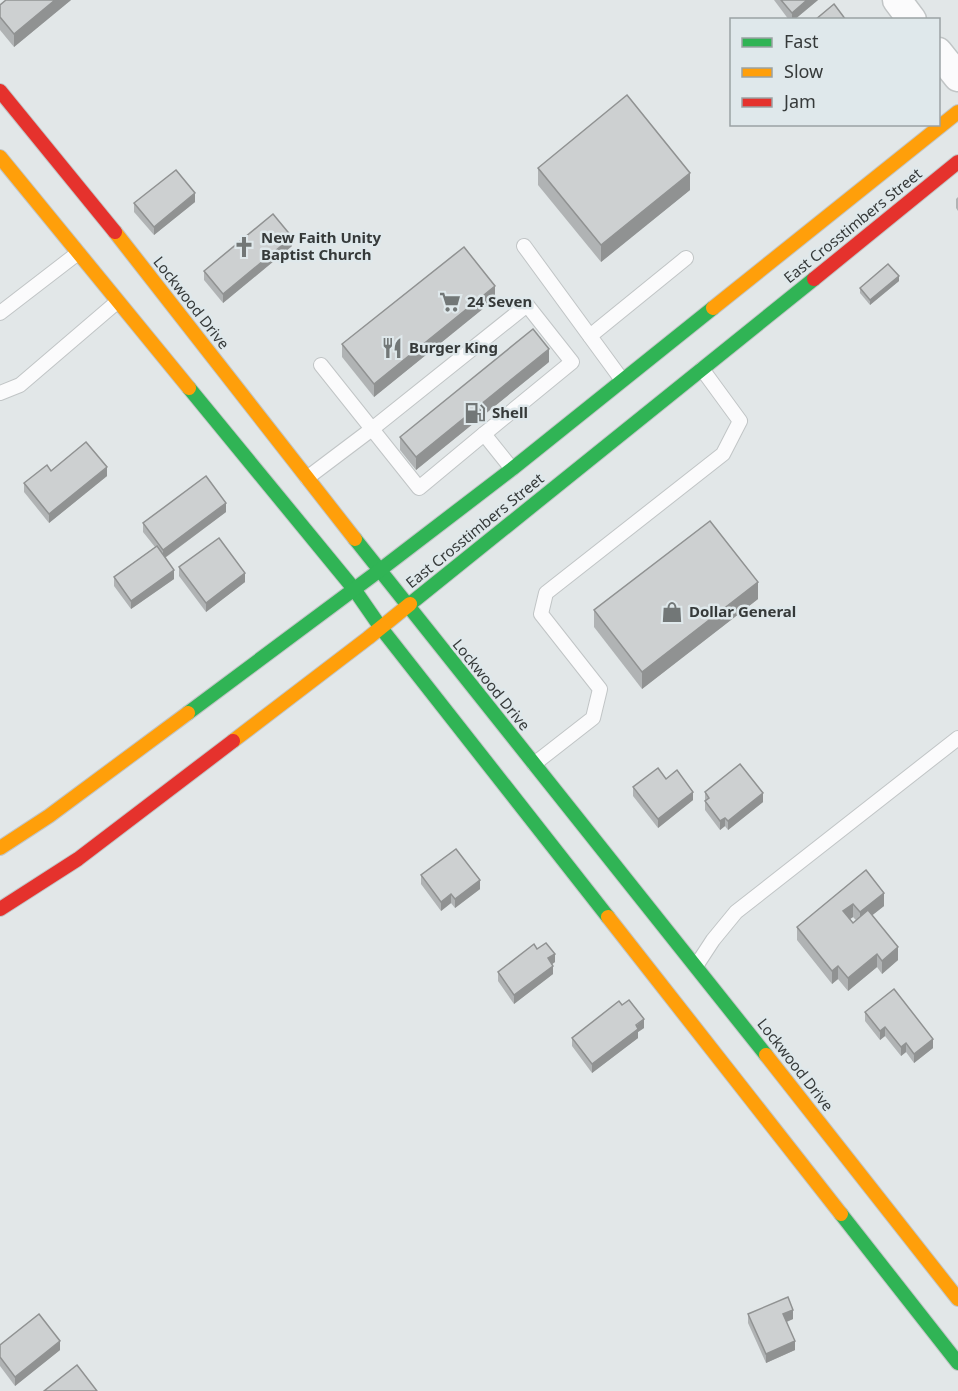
<svg xmlns="http://www.w3.org/2000/svg" width="958" height="1391" font-family="'Noto Sans',sans-serif">
  <rect width="100%" height="100%" fill="#e2e7e8"/>
  <g fill="none" stroke-linecap="round" stroke-linejoin="round">
    <defs>
      <g id="lane">
        <polyline points="524,246 622,380"/>
        <polyline points="0,313 78,253"/>
        <polyline points="590,336 686,258"/>
        <polyline points="321,365 419,488 484,434 512,469"/>
        <polyline points="0,393 20,385 117,302"/>
        <polyline points="307,478 372,429 527,305 572,362 484,434"/>
        <polyline points="534,764 593,718 600,689 541,614 546,593 723,454 740,421 702,369"/>
        <polyline points="696,966 713,940 736,912 958,738"/>
      </g>
      <g id="street">
        <polyline points="897,0 912,20"/>
        <polyline points="938,52 958,77"/>
      </g>
      <g id="fast">
        <polyline points="189,388 354,589 381,628 608,917"/>
        <polyline points="355,539 766,1055"/>
        <polyline points="410,604 814,279"/>
        <polyline points="188,713 380,570 512,469 713,308"/>
        <polyline points="841,1214 958,1363"/>
      </g>
      <g id="slow">
        <polyline points="0,157 189,388"/>
        <polyline points="115,232 355,539"/>
        <polyline points="713,308 958,112"/>
        <polyline points="233,741 368,638 410,604"/>
        <polyline points="0,848 49,816 188,713"/>
        <polyline points="608,917 841,1214"/>
        <polyline points="766,1055 958,1299"/>
      </g>
      <g id="jam">
        <polyline points="0,91 115,232"/>
        <polyline points="814,279 958,162"/>
        <polyline points="0,909 78,859 233,741"/>
      </g>
    </defs>
    <use href="#lane" stroke="#c1c5c6" stroke-width="16"/>
    <use href="#street" stroke="#c1c5c6" stroke-width="31"/>
    <use href="#fast" stroke="#c1c5c6" stroke-width="16"/>
    <use href="#slow" stroke="#c1c5c6" stroke-width="16"/>
    <use href="#jam" stroke="#c1c5c6" stroke-width="16"/>
    <use href="#lane" stroke="#fbfbfc" stroke-width="14"/>
    <use href="#street" stroke="#fbfbfc" stroke-width="28"/>
    <use href="#fast" stroke="#30b455" stroke-width="14"/>
    <use href="#slow" stroke="#ff9f0a" stroke-width="14"/>
    <use href="#jam" stroke="#e5322d" stroke-width="14"/>
  </g>
  <g fill="#b0b3b4" fill-rule="evenodd">
    <polygon points="71,0 14,47 0,30 0,5"/>
    <polygon points="774,0 818,0 794,20 789,20"/>
    <polygon points="538,168 690,190 601,262 538,185"/>
    <polygon points="958,197 958,211 956,208 956,199"/>
    <polygon points="195,202 154,235 134,212 134,203"/>
    <polygon points="292,246 223,303 204,280 204,271"/>
    <polygon points="899,281 870,305 860,293 860,288"/>
    <polygon points="495,299 374,397 342,357 342,344"/>
    <polygon points="549,362 416,470 400,450 400,437"/>
    <polygon points="51,471 107,476 49,523 24,492 24,483"/>
    <polygon points="226,512 165,558 174,579 131,609 114,586 114,577 155,547 143,532 143,523"/>
    <polygon points="179,567 245,582 206,612 179,576"/>
    <polygon points="758,599 642,689 594,627 594,610"/>
    <polygon points="666,779 693,800 658,828 633,796 633,787"/>
    <polygon points="705,792 763,802 728,830 725,826 720,830 705,810"/>
    <path d="M866,870L884,906L872,915L898,960L882,974L877,967L848,991L838,979L832,984L797,940V927ZM853,917L856,920L853,923L850,919Z"/>
    <polygon points="421,875 480,889 455,908 451,903 441,911 421,884"/>
    <polygon points="537,949 555,962 552,964 553,974 514,1004 498,981 498,972"/>
    <polygon points="865,1012 933,1048 914,1063 906,1052 901,1056 885,1036 880,1040 865,1021"/>
    <polygon points="644,1028 638,1032 638,1038 592,1073 572,1046 572,1038"/>
    <polygon points="748,1314 793,1319 787,1322 795,1350 766,1363 748,1323"/>
    <polygon points="0,1345 60,1350 15,1386 0,1366"/>
  </g>
  <g fill="#909292">
    <polygon points="55,0 71,0 14,47 14,34"/>
    <polygon points="807,0 818,0 794,20 792,20 792,13"/>
    <polygon points="690,173 690,190 601,262 601,245"/>
    <polygon points="195,193 195,202 154,235 154,227"/>
    <polygon points="292,237 292,246 223,303 223,294"/>
    <polygon points="899,276 899,281 870,305 870,300"/>
    <polygon points="495,286 495,299 374,397 374,384"/>
    <polygon points="549,349 549,362 416,470 416,457"/>
    <polygon points="107,467 107,476 49,523 49,514"/>
    <polygon points="226,503 226,512 163,559 163,550"/>
    <polygon points="174,570 174,579 131,609 131,601"/>
    <polygon points="245,573 245,582 206,612 206,603"/>
    <polygon points="758,582 758,599 642,689 642,672"/>
    <polygon points="693,792 693,800 658,828 658,819"/>
    <polygon points="763,793 763,802 728,830 728,821"/>
    <polygon points="725,818 725,826 720,830 720,821"/>
    <polygon points="480,880 480,889 455,908 455,899"/>
    <polygon points="884,893 884,906 860,925 860,912"/>
    <polygon points="451,894 451,903 441,911 441,902"/>
    <polygon points="853,904 853,917 843,924 843,911"/>
    <polygon points="898,947 898,960 882,974 882,961"/>
    <polygon points="555,954 555,962 548,967 548,958"/>
    <polygon points="877,954 877,967 848,991 848,978"/>
    <polygon points="553,966 553,974 514,1004 514,995"/>
    <polygon points="838,966 838,979 832,984 832,971"/>
    <polygon points="644,1019 644,1028 638,1032 638,1038 592,1073 592,1064"/>
    <polygon points="885,1027 885,1036 880,1040 880,1031"/>
    <polygon points="933,1039 933,1048 914,1063 914,1054"/>
    <polygon points="906,1043 906,1052 901,1056 901,1047"/>
    <polygon points="793,1310 793,1319 783,1323 783,1314"/>
    <polygon points="60,1341 60,1350 15,1386 15,1377"/>
    <polygon points="795,1341 795,1350 766,1363 766,1354"/>
  </g>
  <g fill="#cdd0d1" stroke="#909292" stroke-width="1.5">
    <polygon points="6,0 55,0 14,34 0,17 0,5"/>
    <polygon points="781,0 807,0 792,13"/>
    <polygon points="834,4 846,20 815,20"/>
    <polygon points="627,95 690,173 601,245 538,168"/>
    <polygon points="176,170 195,193 154,227 134,203"/>
    <polygon points="273,214 292,237 223,294 204,271"/>
    <polygon points="464,247 495,286 374,384 342,344"/>
    <polygon points="888,264 899,276 870,300 860,288"/>
    <polygon points="533,329 549,349 416,457 400,437"/>
    <polygon points="86,442 107,467 49,514 24,483 47,465 51,471"/>
    <polygon points="206,476 226,503 163,550 143,523"/>
    <polygon points="710,521 758,582 642,672 594,610"/>
    <polygon points="219,538 245,573 206,603 179,567"/>
    <polygon points="157,546 174,570 131,601 114,577"/>
    <polygon points="740,764 763,793 728,821 725,818 720,821 705,801 709,798 705,792"/>
    <polygon points="658,768 666,779 677,770 693,792 658,819 633,787"/>
    <polygon points="456,849 480,880 455,899 451,894 441,902 421,875"/>
    <polygon points="866,870 884,893 860,912 853,904 843,911 853,923 868,910 898,947 882,961 877,954 848,978 838,966 832,971 797,927"/>
    <polygon points="546,943 555,954 548,958 553,966 514,995 498,972 534,944 537,949"/>
    <polygon points="894,989 933,1039 914,1054 906,1043 901,1047 885,1027 880,1031 865,1012"/>
    <polygon points="629,1000 644,1019 636,1025 638,1029 592,1064 572,1038 619,1001 622,1005"/>
    <polygon points="788,1297 793,1310 783,1314 795,1341 766,1354 748,1314"/>
    <polygon points="39,1314 60,1341 15,1377 0,1357 0,1345"/>
    <polygon points="77,1365 97,1391 44,1391"/>
  </g>
  <defs>
    <symbol id="church-bare" viewBox="-9 -9 18 18"><path d="M-1.2-6h2.4v3.5h3.3v2.4h-3.3V6h-2.4V-.1h-3.3v-2.4h3.3Z" fill="#727777" stroke="#dfe8eb" stroke-width="2.5" paint-order="stroke"/></symbol>
    <symbol id="supermarket-bare" viewBox="-9 -9 18 18"><path d="M-6-5.5h2.5l.6 2H6L4.5 2H-2.5L-4.4-4H-6ZM-1.5 3.2a1.3 1.3 0 1 0 .1 0ZM3 3.2a1.3 1.3 0 1 0 .1 0Z" fill="#727777" stroke="#dfe8eb" stroke-width="2.5" paint-order="stroke"/></symbol>
    <symbol id="restaurant-bare" viewBox="-9 -9 18 18"><path d="M-5-6h1v4h1v-4h1v4h1v-4h1v5L-1.5 .5V6h-2V.5L-5-1ZM5-6V6H3V1.5H1.5Q1.5-4 5-6Z" fill="#727777" stroke="#dfe8eb" stroke-width="2.5" paint-order="stroke"/></symbol>
    <symbol id="fuel-bare" viewBox="-9 -9 18 18"><path d="M-5.5-6h7V0h2V4h1.3V-2.5L3-4.5l.8-.8L6-3V5H2.5V1h-1V6h-7ZM-4.2-4.7v3.2H.2V-4.7Z" fill="#727777" stroke="#dfe8eb" stroke-width="2.5" paint-order="stroke"/></symbol>
    <symbol id="shop-bare" viewBox="-9 -9 18 18"><path d="M-5-2.5h2.3a2.7 3.5 0 0 1 5.4 0H5L5.5 6h-11ZM-1.5-2.5h3a1.5 2.3 0 0 0-3 0Z" fill="#727777" stroke="#dfe8eb" stroke-width="2.5" paint-order="stroke"/></symbol>
  </defs>
  <g fill-rule="evenodd">
    <use href="#church-bare" x="229" y="232" width="30" height="30"/>
    <use href="#supermarket-bare" x="435" y="287" width="30" height="30"/>
    <use href="#restaurant-bare" x="377" y="333" width="30" height="30"/>
    <use href="#fuel-bare" x="460" y="398" width="30" height="30"/>
    <use href="#shop-bare" x="657" y="597" width="30" height="30"/>
  </g>
  <g text-anchor="middle" stroke-width="5" stroke-linejoin="round" paint-order="stroke">
    <g font-size="15" fill="#363a3a" stroke="#dfe8eb">
      <text transform="translate(853 226) rotate(-39)" y="5">East Crosstimbers Street</text>
      <text transform="translate(191 303) rotate(52)" y="5">Lockwood Drive</text>
      <text transform="translate(475 531) rotate(-39)" y="5">East Crosstimbers Street</text>
      <text transform="translate(491 685) rotate(51)" y="5">Lockwood Drive</text>
      <text transform="translate(795 1065) rotate(52)" y="5">Lockwood Drive</text>
    </g>
    <g font-size="15" font-weight="bold" fill="#363a3a" stroke="#dfe8eb" text-anchor="start">
      <text x="261" y="243">New Faith Unity<tspan x="261" dy="17">Baptist Church</tspan></text>
      <text x="467" y="307">24 Seven</text>
      <text x="409" y="353">Burger King</text>
      <text x="492" y="418">Shell</text>
      <text x="689" y="617">Dollar General</text>
    </g>
  </g>
  <rect x="730" y="18" width="210" height="108" fill="#dfe8eb" stroke="#9ba2a4" stroke-width="1.5"/>
  <rect x="742" y="38" width="30" height="9" fill="#30b455" stroke="#9ba2a4" stroke-width="1.5"/>
  <text x="784" y="48" font-size="18" fill="#363a3a">Fast</text>
  <rect x="742" y="68" width="30" height="9" fill="#ff9f0a" stroke="#9ba2a4" stroke-width="1.5"/>
  <text x="784" y="78" font-size="18" fill="#363a3a">Slow</text>
  <rect x="742" y="98" width="30" height="9" fill="#e5322d" stroke="#9ba2a4" stroke-width="1.5"/>
  <text x="784" y="108" font-size="18" fill="#363a3a">Jam</text>
</svg>
